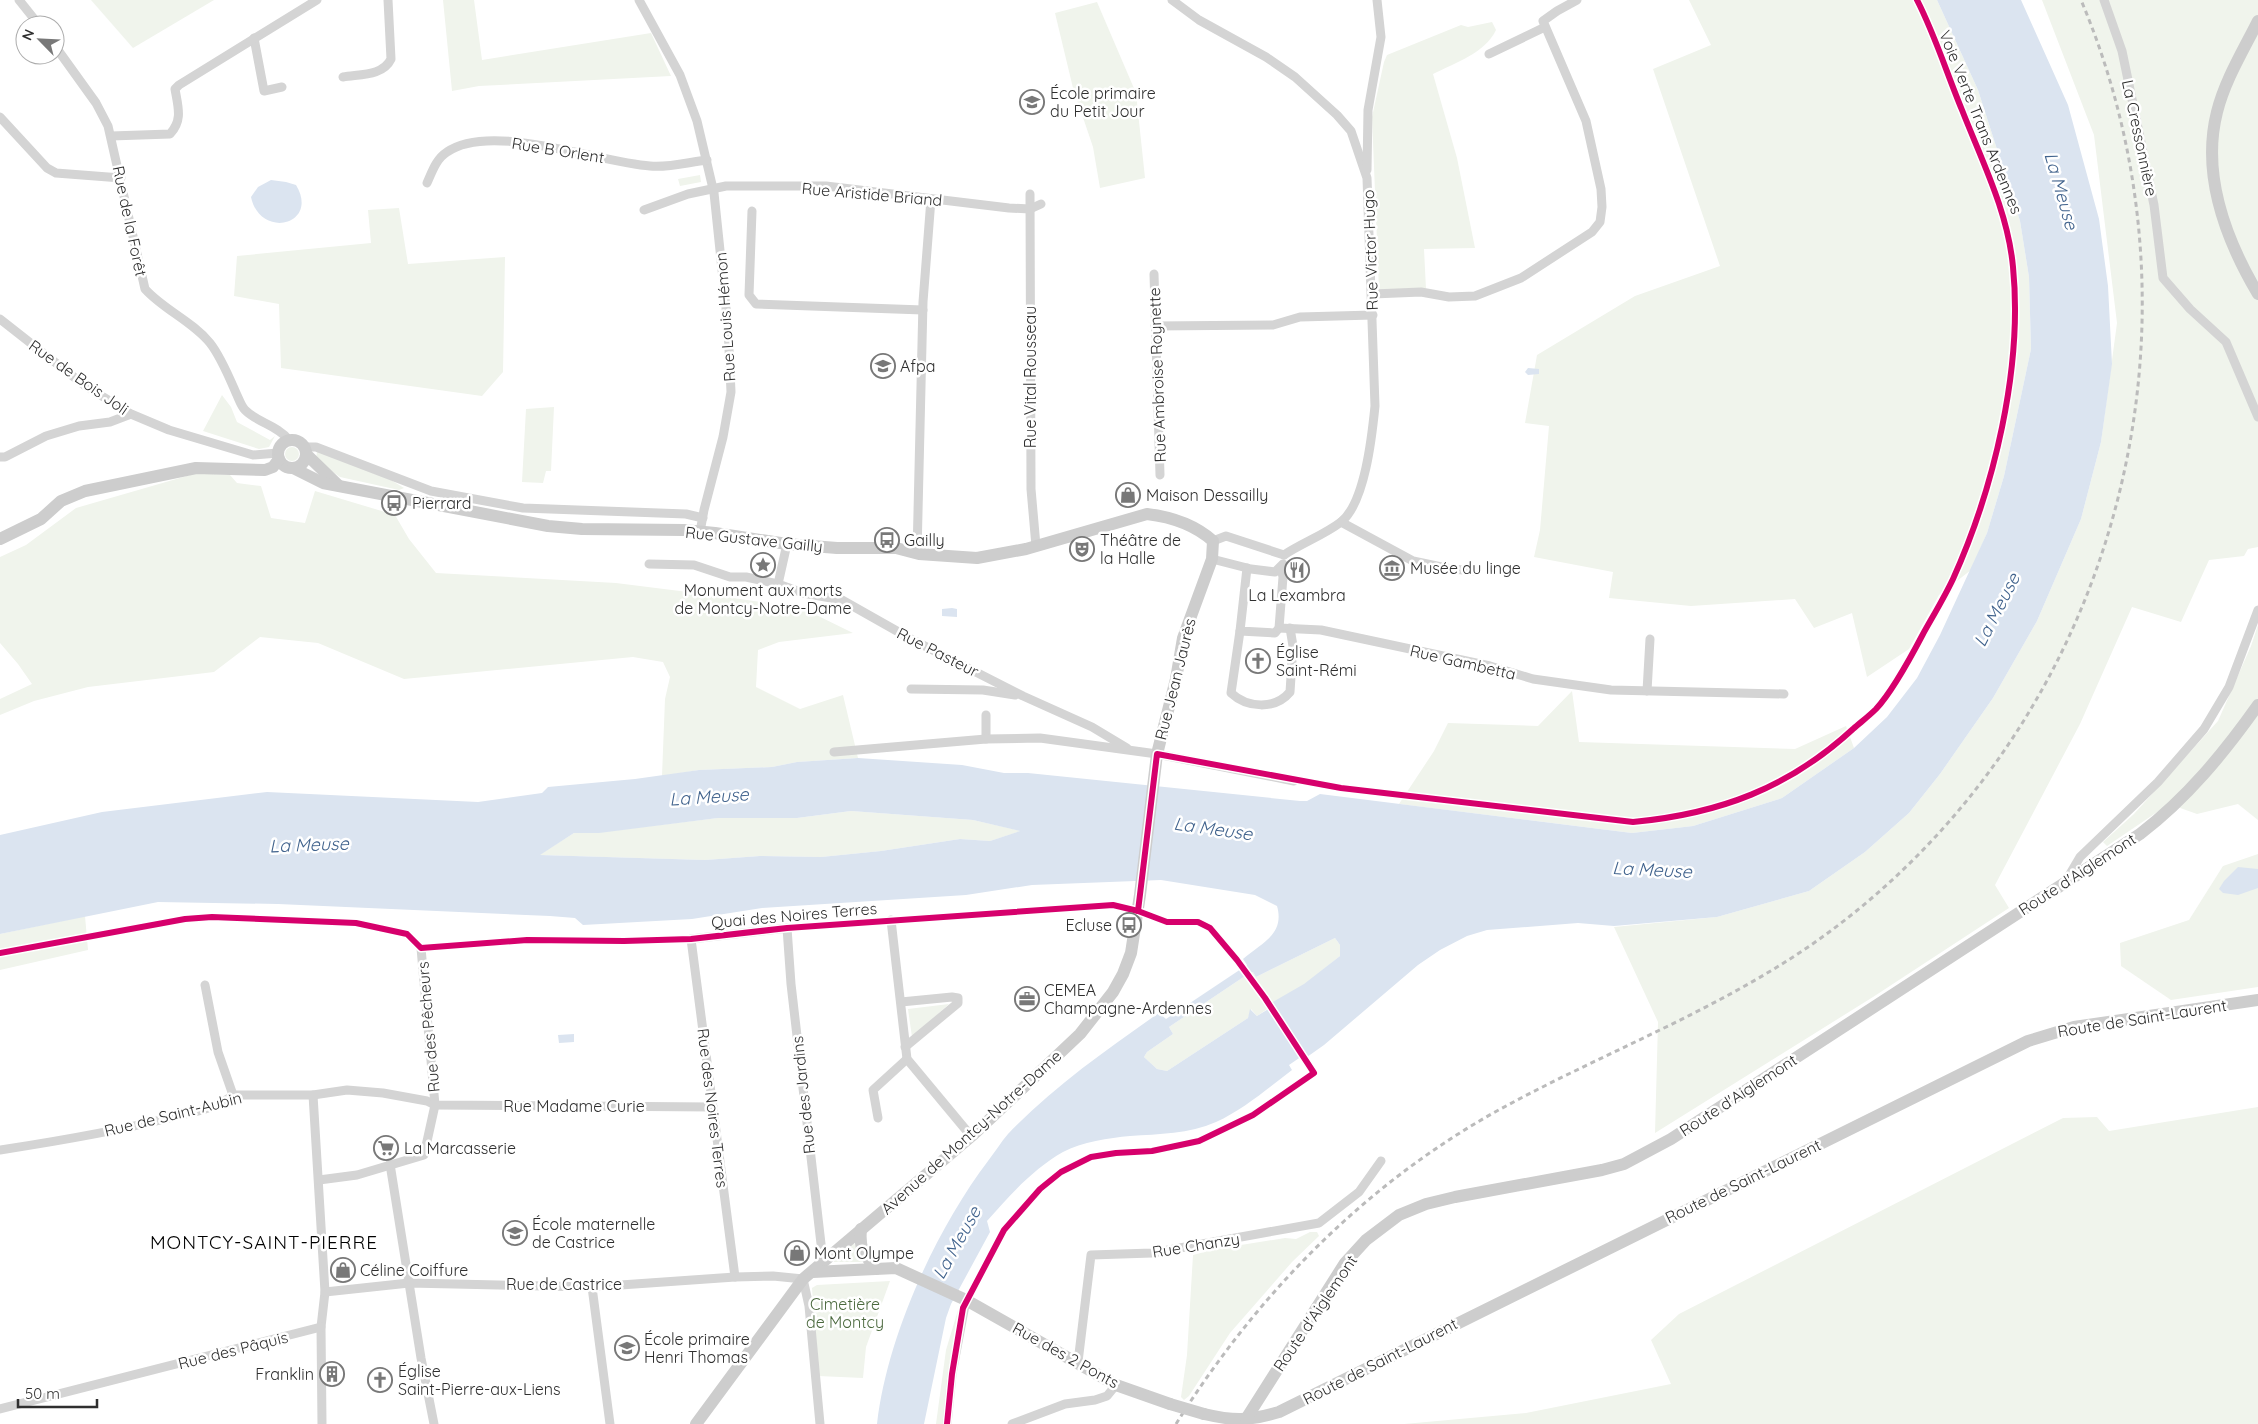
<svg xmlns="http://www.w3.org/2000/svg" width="2258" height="1424" font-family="Quicksand,sans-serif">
  <rect width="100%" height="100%" fill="#fff"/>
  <g fill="#f0f4ec">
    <polygon points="91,0 214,0 133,48"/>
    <polygon points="443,0 474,0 482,60 651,33 671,76 479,86 452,91"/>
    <polygon points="1689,0 1937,0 1978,90 2020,221 2029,277 2031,349 2004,476 1987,533 1971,570 1939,595 1909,649 1867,677 1852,613 1814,628 1795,599 1691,606 1609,598 1613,572 1534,557 1540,530 1549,426 1525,423 1537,355 1635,296 1720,266 1653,69 1711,45"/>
    <polygon points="2042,0 2258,0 2258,547 2248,549 2244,556 2209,560 2181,622 2132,607 2080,724 1995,885 2009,908 1873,997 1655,1133 1658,1022 1614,927 1717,917 1809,891 1865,852 1909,813 1940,774 1993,698 2037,621 2081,519 2101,442 2117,323 2094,135"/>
    <polygon points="1097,2 1136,93 1145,178 1100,188 1093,147 1073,88 1055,13"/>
    <path d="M1492,22L1496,30C1485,53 1455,63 1433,74L1457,158L1475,248L1424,249L1426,289L1379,291L1372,117L1384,62L1387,55L1461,25L1468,27Z"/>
    <polygon points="700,175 701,182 680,186 678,179"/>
    <polygon points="399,208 408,264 505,257 503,372 482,396 281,368 279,304 234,296 237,256 371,243 368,210"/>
    <polygon points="222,395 231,407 237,422 270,440 275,436 269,447 259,449 203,431"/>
    <polygon points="554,407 551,471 546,471 543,483 522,482 526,409"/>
    <circle cx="292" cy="454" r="7"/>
    <polygon points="317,451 391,480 404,488 399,490 340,477 316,460"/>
    <polygon points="197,473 230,475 237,483 261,486 271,518 305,523 315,491 395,515 409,539 436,573 616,583 720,596 802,608 853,633 779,642 758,650 756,687 800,709 843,695 858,758 797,762 772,767 699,770 662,776 665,699 670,677 663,662 633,657 404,679 318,643 260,637 214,672 88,687 34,701 0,715 0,699 32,684 18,664 0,643 0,557 26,545 76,508"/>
    <polygon points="2258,625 2258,820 2238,804 2197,814 2169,804 2107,846 2103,842 2134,814 2218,721 2251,646"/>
    <polygon points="1572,691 1579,742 1795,749 1846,726 1854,748 1782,798 1693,826 1632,833 1399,804 1434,751 1448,723 1538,726"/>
    <polygon points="851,811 973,820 1021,831 990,841 960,839 881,851 821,857 760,856 705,860 539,855 574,833 593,833 718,818 797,818"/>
    <polygon points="2258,854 2258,987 2171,1000 2121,966 2120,943 2189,920 2223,866"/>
    <polygon points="85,916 88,950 0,970 0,934"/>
    <polygon points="1335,938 1340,945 1340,956 1304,985 1272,1003 1273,1005 1257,1016 1251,1009 1248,1018 1167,1071 1157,1069 1144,1057 1147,1052 1173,1034 1169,1027 1245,976 1253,972 1256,977"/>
    <polygon points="949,1004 912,1037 908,1009"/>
    <polygon points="2258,1107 2258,1424 1404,1424 1526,1413 1671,1384 1651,1340 1679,1314 2063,1118 2097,1117 2109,1131"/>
    <polygon points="1310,1232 1317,1232 1319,1236 1292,1262 1230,1333 1189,1396 1184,1400 1181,1397 1187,1355 1193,1255 1216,1249 1285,1238 1296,1239"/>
    <polygon points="854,1243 863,1260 862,1262 834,1262 834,1259"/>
    <polygon points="890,1281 866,1347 863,1378 818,1376 812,1288 817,1285"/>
    <polygon points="963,1308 947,1424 936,1424 946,1350 958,1310"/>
  </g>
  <g fill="#dbe4f0" fill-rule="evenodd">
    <path d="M1937,0H2021L2068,105L2099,219L2108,286L2112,364L2101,442L2081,519L2037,621L1993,698L1940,774L1909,813L1865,852L1809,891L1717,917L1614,926L1578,923L1487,930L1467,936L1440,950L1418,965L1324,1045L1307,1057L1305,1054L1289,1065L1292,1070C1268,1088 1244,1109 1216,1122C1189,1134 1159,1134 1130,1136C1109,1138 1082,1142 1063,1152C1033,1169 1009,1196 987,1221L990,1232L951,1304L946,1318L924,1424H877C887,1337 935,1231 988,1161C995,1152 1001,1142 1008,1134C1051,1089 1102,1053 1153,1017L1159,1013L1166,1019L1247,965L1243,959C1262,943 1285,934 1277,906L1255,895L1161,880L1032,885L966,895L762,908L692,919L583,925L575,918L550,916L278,904L158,902L0,934V835L102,812L267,792L478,802L542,793L548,787L635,779L699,770L772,767L797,762L858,758L962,765L1004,773H1028L1300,801H1307L1320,794L1632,833L1693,826L1782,798L1854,748L1887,717L1917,678L1940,635L1987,533L2004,476L2031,349L2029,277L2020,221L1978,90ZM851,811L973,820L1020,831L990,841L960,839L881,851L821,857L760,856L705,860L540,855L574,833H599L718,818H797ZM1335,938L1340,945V956L1304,984L1271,1003L1273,1006L1257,1016L1250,1009L1248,1018L1167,1071L1157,1069L1144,1057L1147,1052L1173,1034L1169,1027L1245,976L1253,972L1256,977Z"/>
    <path d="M271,180L286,182L296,185C320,225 260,240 251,197L258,187Z"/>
    <polygon points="1528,368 1539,369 1539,374 1528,375 1525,372"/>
    <polygon points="952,608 957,609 957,617 942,616 942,609"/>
    <polygon points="2238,867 2258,869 2258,888 2238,895 2223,893 2219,889 2224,881"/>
    <polygon points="574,1034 574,1042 559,1043 558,1035"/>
  </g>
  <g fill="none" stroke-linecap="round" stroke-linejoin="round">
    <g stroke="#d4d4d4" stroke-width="9">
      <polyline points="19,0 39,25"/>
      <polyline points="639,0 680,75 697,121 714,193 728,327 731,392 723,437 704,510 700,532"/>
      <path d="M1172,0L1199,20L1266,57L1295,77L1337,115L1351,131L1367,178L1375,406C1372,436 1365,503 1341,522C1324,535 1302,543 1284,555"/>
      <polyline points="2104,0 2122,51 2154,205 2163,278 2190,309 2226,342 2258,417"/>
      <polyline points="254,38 264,91 282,87"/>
      <path d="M55,46L96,103L108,126L145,289C164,310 192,321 210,343C221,357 229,377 236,393C239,399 241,406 245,410C258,423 277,425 289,440"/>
      <polyline points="1489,54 1545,27"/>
      <path d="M343,77C360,74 383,76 391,59L388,0"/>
      <polyline points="0,117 47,168 56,173 121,178"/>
      <path d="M111,136L170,134C183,120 178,107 175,89L179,85L317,0"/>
      <polyline points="1367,170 1368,110 1381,37 1377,0"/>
      <path d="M427,183C432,172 436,159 447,152C491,121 600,163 650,166C668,168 689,162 707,160"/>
      <polyline points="1030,194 1031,489 1036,546"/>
      <polyline points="644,210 688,194 726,186 826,186 1009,208 1030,209 1041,204"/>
      <polyline points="752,211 749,295 756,304 923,310"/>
      <polyline points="1154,274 1160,475"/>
      <polyline points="1373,294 1421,292 1449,297 1475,296 1521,278 1592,232 1600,222 1602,207 1601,189 1586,121 1543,21 1557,11 1577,0"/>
      <polyline points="0,319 84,385 131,414 169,430 253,455 278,453"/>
      <polyline points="1155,326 1273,325 1300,317 1373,315"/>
      <polyline points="305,447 316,447 431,491 523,508 686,514 703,518"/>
      <polyline points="0,457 5,457 46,436 79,426 110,422 131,414"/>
      <polyline points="1341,522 1413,561 1451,569 1477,571"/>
      <polyline points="1213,541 1226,536 1284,555"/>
      <polyline points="787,544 778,584 803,593 842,600 911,639 1023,696 1092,727 1127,748"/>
      <polyline points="917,554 923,302 931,199"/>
      <polyline points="1212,559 1251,569 1275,572 1283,564"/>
      <polyline points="649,564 694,565 730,577 746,577 778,584"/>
      <polyline points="1247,568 1240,631 1275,633 1279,628 1283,577 1281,567"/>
      <polyline points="1279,628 1321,630 1490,666 1533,679 1611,690 1784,694"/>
      <path d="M1240,631L1231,693C1247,708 1275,710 1290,692L1293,646L1290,628"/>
      <polyline points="911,689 983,690 1015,695"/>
      <polyline points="1647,691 1650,639"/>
      <polyline points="986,739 986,715"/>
      <polyline points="834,752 986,739 1040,738 1157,754 1294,781"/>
      <polyline points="2067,879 2080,857 2158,782 2204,729 2229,687 2258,610"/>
      <polyline points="891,920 907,1059 971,1136"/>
      <polyline points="205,985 218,1052 233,1095"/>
      <polyline points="901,1002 952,997 958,998 958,1003 952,1008 905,1047"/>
      <polyline points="313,1095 325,1292 321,1327 322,1424"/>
      <polyline points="878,1118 873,1090 907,1059"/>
      <path d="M0,1150C59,1141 118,1131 177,1116C196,1111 218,1108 233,1095H313L347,1090L383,1093L427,1101L435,1105L713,1107"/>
      <polyline points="390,1164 421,1358 434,1424"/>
      <polyline points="319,1180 357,1175 424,1155 435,1105 421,948"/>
      <polyline points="735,1277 691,939 787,928 791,984 823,1261"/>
      <polyline points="592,1287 610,1424"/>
      <polyline points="325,1292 409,1283 592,1287 735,1277 773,1276 803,1279 809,1306 820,1424"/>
      <polyline points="1078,1362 1091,1255 1152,1253 1319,1223 1359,1192 1381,1161"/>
      <polyline points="0,1409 321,1327"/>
      <polyline points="947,1424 952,1374 966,1300"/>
      <polyline points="1012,1424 1065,1404 1095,1400 1107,1396 1116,1385"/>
    </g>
    <g stroke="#cdcdcd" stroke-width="12">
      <path d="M2258,21C2243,51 2225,80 2217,112C2201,175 2226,240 2258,294"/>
      <circle cx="292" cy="454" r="14"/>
      <polyline points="306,454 338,485"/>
      <path d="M293,468L323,483L548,526L582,529L684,530L715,533L787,544L837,548H896L919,554L977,558L1026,549L1147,514C1172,517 1194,524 1213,541L1212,559L1183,638L1176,679L1157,754L1140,895L1131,953L1123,974L1113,992L1080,1034L974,1134L803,1279L696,1424"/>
      <polyline points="0,539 41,519 61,501 85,491 196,468 265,470 273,467 279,459"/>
      <path d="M861,1229C859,1250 864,1254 876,1269"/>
      <polyline points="813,1272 896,1268 966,1300 1116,1385 1170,1404"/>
      <path d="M1204,1414C1234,1421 1248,1421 1279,1412L2028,1041L2074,1027L2258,1000"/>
      <path d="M1246,1419L1345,1263L1366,1240L1399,1215L1426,1204L1455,1197L1602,1170L1624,1164L1671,1139L2140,834C2187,798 2224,753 2258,705"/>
    </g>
    <path stroke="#bbb" stroke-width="3" stroke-dasharray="5 4" stroke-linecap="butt" d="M1176,1424C1256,1296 1363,1186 1495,1112C1600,1054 1712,1013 1811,945C2112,736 2223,336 2081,0"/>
    <polyline stroke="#cdcdcd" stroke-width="12" points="1170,1404 1204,1414"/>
    <defs>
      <g id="cycleway">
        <path d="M1138,911L1157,754L1341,788L1633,822C1719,814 1789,788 1853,729C1861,722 1869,716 1876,709C1892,692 1912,655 1923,634C1933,616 1944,598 1953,579C1994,488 2023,368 2013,267C2008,212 1982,161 1962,110C1947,74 1935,35 1917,0"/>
        <polyline points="0,953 185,919 212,917 356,923 407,934 421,948 527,940 624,941 691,939 787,928 1113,905 1138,911 1167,922 1198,922 1210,928 1237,960 1265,998 1314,1073 1253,1115 1199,1141 1152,1151 1116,1153 1091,1157 1061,1172 1040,1189 1004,1230 963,1308 952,1374 947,1424"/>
      </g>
    </defs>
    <use href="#cycleway" stroke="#fff" stroke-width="9"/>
    <use href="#cycleway" stroke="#d6006c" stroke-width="6"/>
  </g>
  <defs>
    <symbol id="school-ring" viewBox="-11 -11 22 22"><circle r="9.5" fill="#fff" stroke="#787878" stroke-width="1.5"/><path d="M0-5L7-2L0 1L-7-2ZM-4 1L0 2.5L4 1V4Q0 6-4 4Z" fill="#787878"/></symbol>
    <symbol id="university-ring" viewBox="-11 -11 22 22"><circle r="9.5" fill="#fff" stroke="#787878" stroke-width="1.5"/><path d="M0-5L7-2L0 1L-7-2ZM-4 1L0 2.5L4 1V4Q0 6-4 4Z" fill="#787878"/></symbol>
    <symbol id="shop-ring" viewBox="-11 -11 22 22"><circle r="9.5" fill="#fff" stroke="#787878" stroke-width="1.5"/><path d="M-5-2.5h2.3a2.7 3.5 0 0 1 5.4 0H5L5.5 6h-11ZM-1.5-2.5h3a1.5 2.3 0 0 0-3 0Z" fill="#787878"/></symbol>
    <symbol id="bus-ring" viewBox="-11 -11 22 22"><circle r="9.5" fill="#fff" stroke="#787878" stroke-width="1.5"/><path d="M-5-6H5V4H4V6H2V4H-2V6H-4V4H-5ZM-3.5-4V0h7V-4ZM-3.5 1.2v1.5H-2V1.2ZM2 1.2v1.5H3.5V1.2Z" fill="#787878"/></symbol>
    <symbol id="theatre-ring" viewBox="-11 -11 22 22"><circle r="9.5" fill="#fff" stroke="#787878" stroke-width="1.5"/><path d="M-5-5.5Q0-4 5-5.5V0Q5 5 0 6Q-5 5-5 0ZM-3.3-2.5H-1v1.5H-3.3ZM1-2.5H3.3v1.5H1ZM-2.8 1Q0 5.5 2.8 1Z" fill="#787878"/></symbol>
    <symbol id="sight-ring" viewBox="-11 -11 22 22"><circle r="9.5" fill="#fff" stroke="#787878" stroke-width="1.5"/><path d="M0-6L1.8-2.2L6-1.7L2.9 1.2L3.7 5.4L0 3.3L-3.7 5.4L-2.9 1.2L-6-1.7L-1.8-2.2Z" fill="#787878"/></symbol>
    <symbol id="museum-ring" viewBox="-11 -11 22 22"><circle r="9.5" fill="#fff" stroke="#787878" stroke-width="1.5"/><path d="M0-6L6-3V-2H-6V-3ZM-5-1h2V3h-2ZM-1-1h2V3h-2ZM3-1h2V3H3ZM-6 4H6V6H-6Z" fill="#787878"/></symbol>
    <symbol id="restaurant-ring" viewBox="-11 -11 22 22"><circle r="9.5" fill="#fff" stroke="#787878" stroke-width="1.5"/><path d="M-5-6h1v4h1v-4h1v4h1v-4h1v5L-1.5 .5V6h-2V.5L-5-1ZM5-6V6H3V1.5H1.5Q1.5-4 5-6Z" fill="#787878"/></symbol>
    <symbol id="church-ring" viewBox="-11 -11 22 22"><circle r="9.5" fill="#fff" stroke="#787878" stroke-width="1.5"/><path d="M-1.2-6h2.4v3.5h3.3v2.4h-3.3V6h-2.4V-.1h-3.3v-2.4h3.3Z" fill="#787878"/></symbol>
    <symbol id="office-ring" viewBox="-11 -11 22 22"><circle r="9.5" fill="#fff" stroke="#787878" stroke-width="1.5"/><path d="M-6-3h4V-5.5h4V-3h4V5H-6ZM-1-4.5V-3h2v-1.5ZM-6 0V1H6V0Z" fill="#787878"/></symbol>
    <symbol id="supermarket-ring" viewBox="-11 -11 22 22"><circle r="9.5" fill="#fff" stroke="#787878" stroke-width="1.5"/><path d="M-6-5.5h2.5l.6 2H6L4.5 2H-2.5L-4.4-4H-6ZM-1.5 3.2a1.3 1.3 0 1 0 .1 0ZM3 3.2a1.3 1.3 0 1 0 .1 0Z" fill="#787878"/></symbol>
    <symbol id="building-ring" viewBox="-11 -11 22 22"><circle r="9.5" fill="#fff" stroke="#787878" stroke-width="1.5"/><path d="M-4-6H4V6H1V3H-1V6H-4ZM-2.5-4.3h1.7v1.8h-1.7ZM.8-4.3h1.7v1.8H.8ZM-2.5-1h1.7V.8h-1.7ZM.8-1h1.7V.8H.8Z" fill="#787878"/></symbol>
  </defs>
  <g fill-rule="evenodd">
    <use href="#school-ring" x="1018" y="88" width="28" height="28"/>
    <use href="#university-ring" x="869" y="352" width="28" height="28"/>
    <use href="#shop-ring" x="1114" y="481" width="28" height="28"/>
    <use href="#bus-ring" x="380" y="489" width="28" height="28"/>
    <use href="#bus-ring" x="873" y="526" width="28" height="28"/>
    <use href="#theatre-ring" x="1068" y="535" width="28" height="28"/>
    <use href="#sight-ring" x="749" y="551" width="28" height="28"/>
    <use href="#museum-ring" x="1378" y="554" width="28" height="28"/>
    <use href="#restaurant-ring" x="1283" y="556" width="28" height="28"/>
    <use href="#church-ring" x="1244" y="647" width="28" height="28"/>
    <use href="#bus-ring" x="1115" y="911" width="28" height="28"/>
    <use href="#office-ring" x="1013" y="985" width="28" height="28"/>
    <use href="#supermarket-ring" x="372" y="1134" width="28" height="28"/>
    <use href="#school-ring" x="501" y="1219" width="28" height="28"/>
    <use href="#shop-ring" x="783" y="1239" width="28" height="28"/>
    <use href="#shop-ring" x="329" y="1256" width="28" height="28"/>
    <use href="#school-ring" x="613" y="1334" width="28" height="28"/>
    <use href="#building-ring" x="318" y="1360" width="28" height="28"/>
    <use href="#church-ring" x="366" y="1366" width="28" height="28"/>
  </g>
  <g text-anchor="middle" stroke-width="5" stroke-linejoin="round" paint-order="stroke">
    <g font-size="16" fill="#2f2f2f" stroke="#fff" text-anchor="start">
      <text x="1050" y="99">École primaire<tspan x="1050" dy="18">du Petit Jour</tspan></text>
      <text x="900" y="372">Afpa</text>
      <text x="1146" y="501">Maison Dessailly</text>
      <text x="412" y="509">Pierrard</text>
      <text x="904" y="546">Gailly</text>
      <text x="1100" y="546">Théâtre de<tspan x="1100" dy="18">la Halle</tspan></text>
      <text x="1410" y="574">Musée du linge</text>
      <text x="763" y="596" text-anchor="middle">Monument aux morts<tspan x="763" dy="18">de Montcy-Notre-Dame</tspan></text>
      <text x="1297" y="601" text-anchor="middle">La Lexambra</text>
      <text x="1276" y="658">Église<tspan x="1276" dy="18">Saint-Rémi</tspan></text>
      <text x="1112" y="931" text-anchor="end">Ecluse</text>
      <text x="1044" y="996">CEMEA<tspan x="1044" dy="18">Champagne-Ardennes</tspan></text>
      <text x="404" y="1154">La Marcasserie</text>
      <text x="532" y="1230">École maternelle<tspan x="532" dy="18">de Castrice</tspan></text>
      <text x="814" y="1259">Mont Olympe</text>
      <text x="360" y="1276">Céline Coiffure</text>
      <text x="644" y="1345">École primaire<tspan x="644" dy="18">Henri Thomas</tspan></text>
      <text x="398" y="1377">Église<tspan x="398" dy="18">Saint-Pierre-aux-Liens</tspan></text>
      <text x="314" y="1380" text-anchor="end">Franklin</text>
    </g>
    <g font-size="16" fill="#2f2f2f" stroke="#fff">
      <text transform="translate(1981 122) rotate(68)" y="6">Voie Verte Trans Ardennes</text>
      <text transform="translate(2140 138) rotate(78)" y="6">La Cressonnière</text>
      <text transform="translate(558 150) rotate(9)" y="6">Rue B Orlent</text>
      <text transform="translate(872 194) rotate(5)" y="6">Rue Aristide Briand</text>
      <text transform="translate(130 221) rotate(78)" y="6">Rue de la Forêt</text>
      <text transform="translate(1370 250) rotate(-92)" y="6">Rue Victor Hugo</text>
      <text transform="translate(725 317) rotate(-94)" y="6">Rue Louis Hémon</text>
      <text transform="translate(1157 375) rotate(-92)" y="6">Rue Ambroise Roynette</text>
      <text transform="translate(79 377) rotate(35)" y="6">Rue de Bois Joli</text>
      <text transform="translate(1030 377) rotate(-90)" y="6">Rue Vital Rousseau</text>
      <text transform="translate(754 539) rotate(6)" y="6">Rue Gustave Gailly</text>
      <text transform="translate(938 652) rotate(27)" y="6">Rue Pasteur</text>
      <text transform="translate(1463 662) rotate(13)" y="6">Rue Gambetta</text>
      <text transform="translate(1175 679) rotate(-76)" y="6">Rue Jean Jaurès</text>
      <text transform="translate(2077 874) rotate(-33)" y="6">Route d'Aiglemont</text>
      <text transform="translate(794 915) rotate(-5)" y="6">Quai des Noires Terres</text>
      <text transform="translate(2142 1018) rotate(-9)" y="6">Route de Saint-Laurent</text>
      <text transform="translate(428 1027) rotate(-95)" y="6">Rue des Pêcheurs</text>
      <text transform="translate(803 1095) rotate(-96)" y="6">Rue des Jardins</text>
      <text transform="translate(1738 1095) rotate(-33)" y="6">Route d'Aiglemont</text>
      <text x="574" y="1112">Rue Madame Curie</text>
      <text transform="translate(713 1108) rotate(83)" y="6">Rue des Noires Terres</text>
      <text transform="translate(173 1114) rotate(-14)" y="6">Rue de Saint-Aubin</text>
      <text transform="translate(971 1132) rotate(-42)" y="6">Avenue de Montcy-Notre-Dame</text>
      <text transform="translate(1743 1181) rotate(-26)" y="6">Route de Saint-Laurent</text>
      <text transform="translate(1196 1245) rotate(-9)" y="6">Rue Chanzy</text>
      <text x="564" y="1290">Rue de Castrice</text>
      <text transform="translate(1315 1313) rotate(-56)" y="6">Route d'Aiglemont</text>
      <text transform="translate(233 1350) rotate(-14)" y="6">Rue des Pâquis</text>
      <text transform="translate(1066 1355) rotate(29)" y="6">Rue des 2 Ponts</text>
      <text transform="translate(1380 1361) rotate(-27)" y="6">Route de Saint-Laurent</text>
    </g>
    <g font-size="16" fill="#4b693e" stroke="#fff">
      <text x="845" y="1310">Cimetière<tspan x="845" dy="18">de Montcy</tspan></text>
    </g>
    <g font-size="18" font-style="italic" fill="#41638d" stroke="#fff">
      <text transform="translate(2061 191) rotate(74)" y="6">La Meuse</text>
      <text transform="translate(1997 610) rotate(-63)" y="6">La Meuse</text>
      <text transform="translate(709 797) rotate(-4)" y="6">La Meuse</text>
      <text transform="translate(1213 829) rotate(8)" y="6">La Meuse</text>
      <text transform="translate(309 845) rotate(-2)" y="6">La Meuse</text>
      <text transform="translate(1652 870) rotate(3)" y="6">La Meuse</text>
      <text transform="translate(957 1243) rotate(-61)" y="6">La Meuse</text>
    </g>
    <g font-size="19" letter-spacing="1" fill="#000" stroke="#fff">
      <text x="264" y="1249">MONTCY-SAINT-PIERRE</text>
    </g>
  </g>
  <g transform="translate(40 40) rotate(294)"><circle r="24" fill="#ffffff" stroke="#acacac"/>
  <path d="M0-4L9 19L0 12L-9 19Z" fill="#787878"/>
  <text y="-8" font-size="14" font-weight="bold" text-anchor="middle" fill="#2f2f2f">N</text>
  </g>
  <path d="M18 1399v8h79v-8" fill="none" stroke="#2f2f2f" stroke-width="2.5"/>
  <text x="25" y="1399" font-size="15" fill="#2f2f2f" stroke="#ffffff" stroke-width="4" paint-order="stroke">50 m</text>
</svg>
